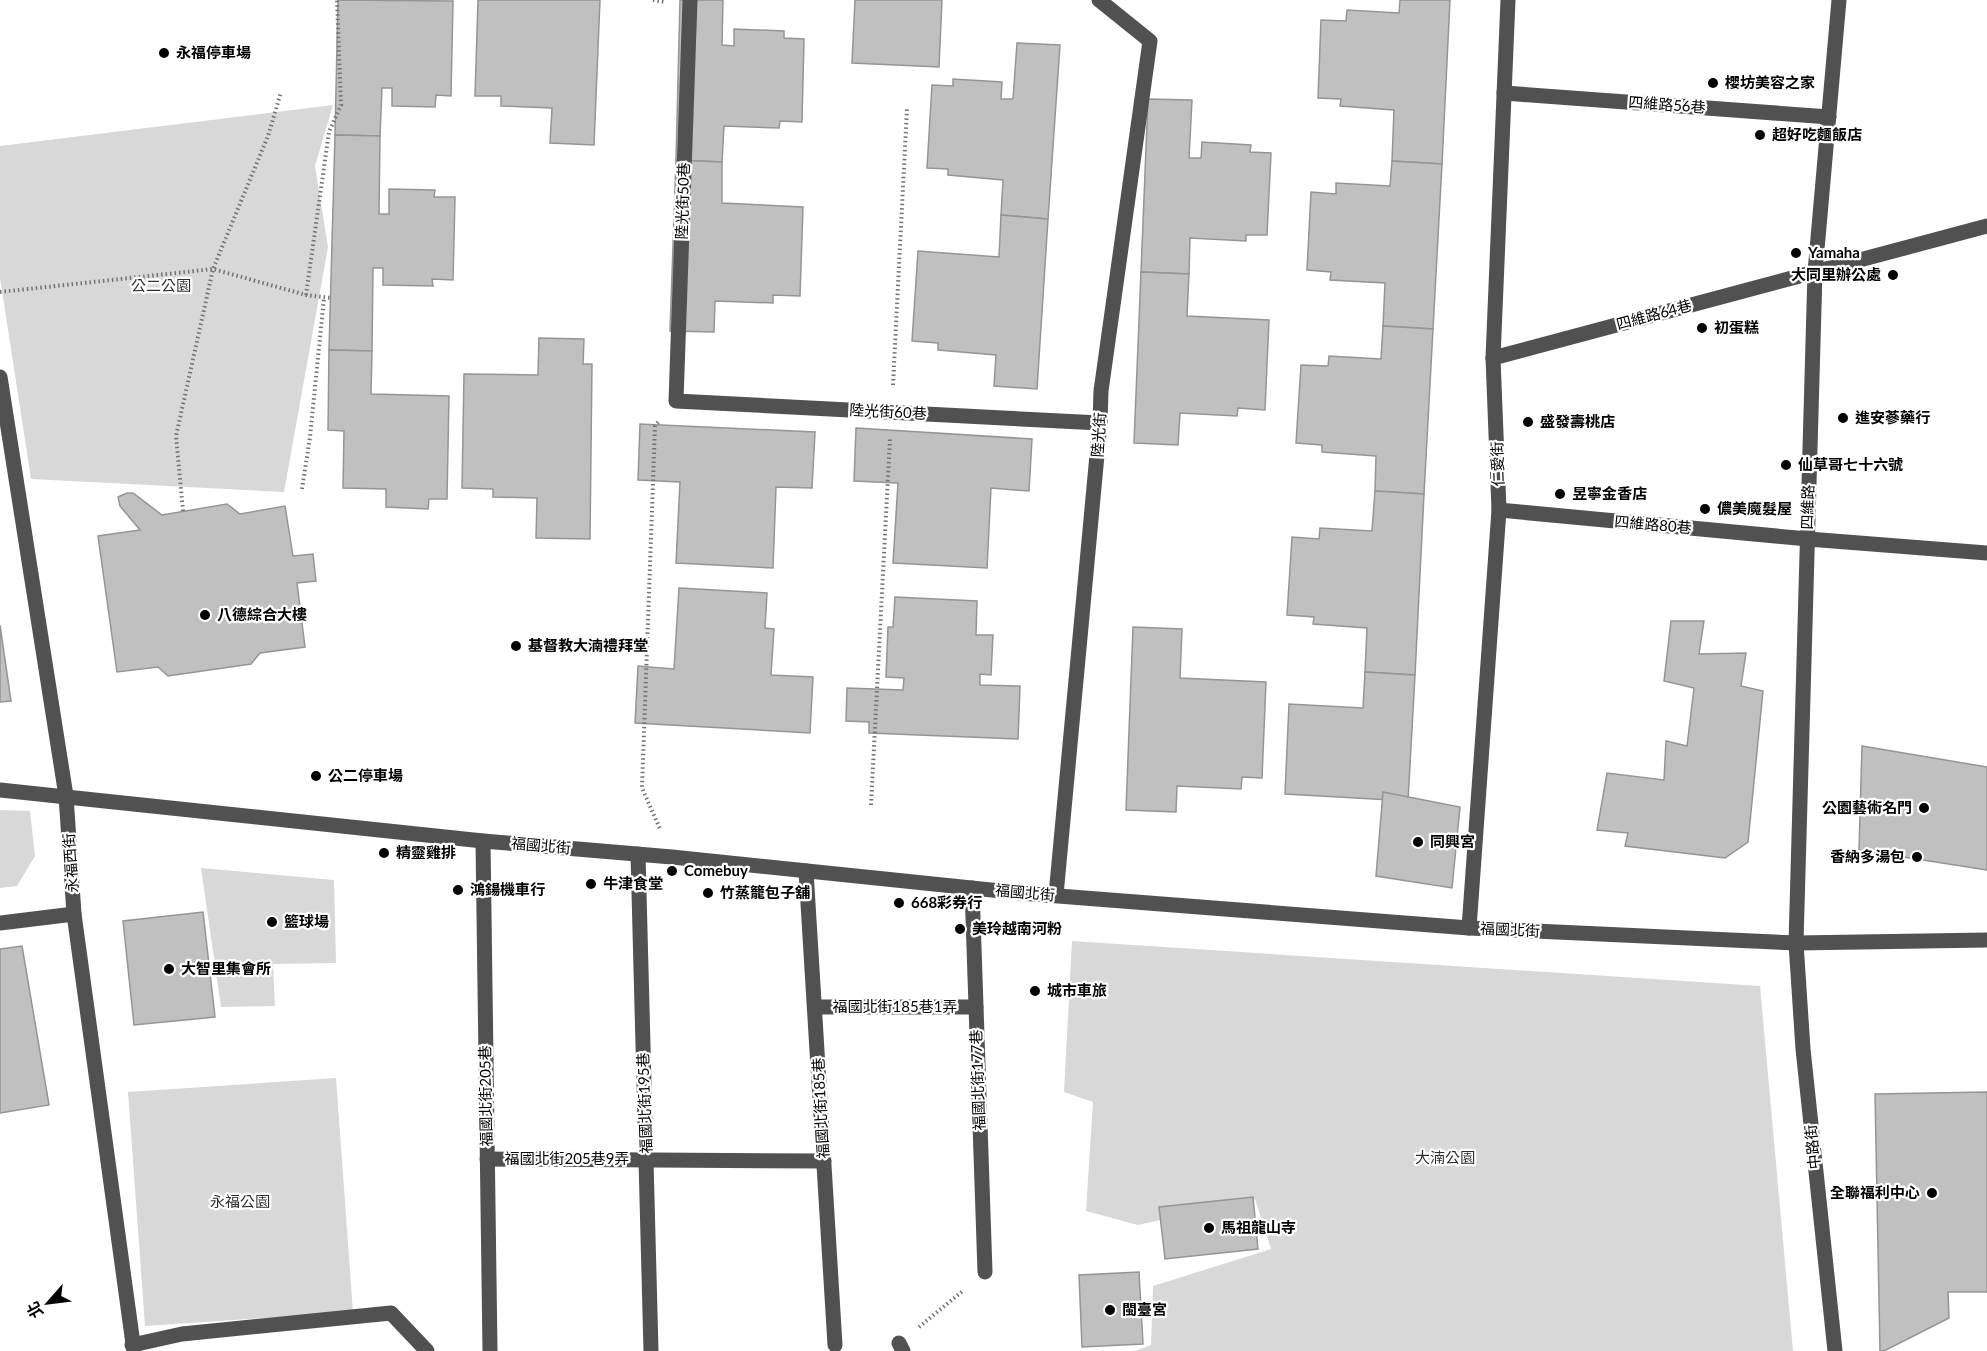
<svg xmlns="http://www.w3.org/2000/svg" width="1987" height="1351" font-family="Lato,'Noto Sans TC',sans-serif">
  <rect width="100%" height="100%" fill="#fff"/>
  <g fill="#d8d8d8">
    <polygon points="333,105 315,166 328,247 284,492 31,479 0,278 0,146"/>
    <polygon points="0,810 30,811 35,856 17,886 0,888"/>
    <polygon points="201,868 334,880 336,963 273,964 275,1006 221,1007"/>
    <polygon points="1072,941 1760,986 1793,1351 1135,1351 1151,1345 1153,1286 1271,1249 1255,1199 1138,1225 1086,1211 1093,1102 1064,1092"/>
    <polygon points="336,1078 353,1312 145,1326 128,1092"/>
  </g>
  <g fill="#c0c0c0" stroke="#959595" stroke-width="1.5">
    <polygon points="338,0 453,1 451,96 436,95 435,107 392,106 392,88 382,88 380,136 335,135"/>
    <polygon points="478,0 600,0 594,145 550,143 552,108 501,106 501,96 475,96"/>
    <polygon points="680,0 723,0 722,45 734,46 734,29 784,31 784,38 804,39 802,122 780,121 779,128 724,126 722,162 676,160"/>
    <polygon points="855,0 942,0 939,67 852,63"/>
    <polygon points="1400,0 1450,0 1442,164 1392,161 1394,110 1340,106 1341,99 1318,98 1321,20 1346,21 1347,10 1399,13"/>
    <polygon points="1017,43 1060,45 1048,219 1001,215 1003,180 948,175 948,169 927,168 932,85 953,86 953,79 1002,82 1001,99 1013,99"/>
    <polygon points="1148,99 1192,100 1189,158 1201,158 1202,142 1251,145 1250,152 1271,153 1267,235 1246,235 1246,241 1190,238 1189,274 1141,272"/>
    <polygon points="335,135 380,136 379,214 389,214 389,189 435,190 434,197 455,197 453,280 432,279 433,286 383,285 383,268 373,268 372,351 329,350"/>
    <polygon points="676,160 722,162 722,203 803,207 800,296 773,295 773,303 715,301 714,332 670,331"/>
    <polygon points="1392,161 1442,164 1433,329 1383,326 1385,283 1330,280 1331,272 1307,270 1311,192 1336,194 1336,183 1390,186"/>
    <polygon points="1001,215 1048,219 1037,389 994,386 996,355 938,350 938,343 912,341 918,251 999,257"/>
    <polygon points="1141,272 1189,274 1187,316 1269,320 1265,410 1238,408 1237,416 1180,413 1178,445 1134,443"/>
    <polygon points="1383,326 1433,329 1424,494 1375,491 1376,456 1322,452 1322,445 1296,443 1301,365 1328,366 1329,356 1381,359"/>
    <polygon points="539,338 584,339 583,364 592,364 590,539 536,538 537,498 493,497 493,489 462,488 464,374 538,375"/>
    <polygon points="329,350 372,351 371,394 449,396 447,499 429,499 428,509 386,507 386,489 343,488 344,431 328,430"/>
    <polygon points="640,424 815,432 812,488 776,487 773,568 676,563 680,482 638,480"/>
    <polygon points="856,428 1032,439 1029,491 991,488 987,568 893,563 898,483 854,481"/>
    <polygon points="1375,491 1424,494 1415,675 1365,672 1367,628 1313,624 1314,617 1287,615 1292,537 1319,539 1320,528 1372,531"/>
    <polygon points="127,493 133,493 162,515 227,504 240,514 285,506 293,556 313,554 316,581 297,583 305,647 260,653 251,664 168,676 158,667 117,672 98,536 140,530 120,506 118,497"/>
    <polygon points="679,588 767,593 765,628 774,629 771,675 813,677 810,733 635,723 638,666 674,669"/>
    <polygon points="895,597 977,601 976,635 993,635 991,675 980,674 980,685 1020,686 1018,739 869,733 869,722 846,721 847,688 903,690 904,678 886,677 888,627 893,627"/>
    <polygon points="1671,621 1704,621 1699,654 1746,653 1741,686 1763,691 1748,842 1725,858 1625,846 1628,833 1597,830 1607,773 1664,780 1666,741 1687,746 1694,688 1664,681"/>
    <polygon points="0,625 11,701 0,702"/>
    <polygon points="1133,627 1182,629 1180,678 1266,682 1262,778 1242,777 1241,789 1177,786 1176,812 1126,810"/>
    <polygon points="1365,672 1415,675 1408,801 1285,794 1289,704 1363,708"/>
    <polygon points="1862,746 1987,767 1987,870 1859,850"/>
    <polygon points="1383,792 1460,807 1452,888 1376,876"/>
    <polygon points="203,912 215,1017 134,1025 123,921"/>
    <polygon points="22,946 49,1105 0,1113 0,949"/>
    <polygon points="1987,1092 1987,1292 1948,1292 1949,1318 1884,1351 1880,1351 1875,1094"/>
    <polygon points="1253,1197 1258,1249 1165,1259 1159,1207"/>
    <polygon points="1139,1272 1143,1344 1082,1347 1079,1275"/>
  </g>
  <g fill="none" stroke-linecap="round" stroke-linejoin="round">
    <g stroke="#737373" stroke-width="4" stroke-dasharray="1.5 3" stroke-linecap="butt">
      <polyline points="653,0 664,2"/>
      <polyline points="0,292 213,269 306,295 331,298"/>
      <polyline points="306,295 329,132 341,105 337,0"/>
      <polyline points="893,385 907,108"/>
      <polyline points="658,422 655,426 642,788 660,829"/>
      <polyline points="302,489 310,437 324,298"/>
      <polyline points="183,511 176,436 213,269 268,136 281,92"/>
      <polyline points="871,805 890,438"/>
      <polyline points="919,1327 964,1290"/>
    </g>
    <g stroke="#515151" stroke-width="15">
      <polyline points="690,0 676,401 1100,423"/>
      <polyline points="1504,93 1829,117"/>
      <polyline points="1493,358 1987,226"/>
      <polyline points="0,377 66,796 74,914 134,1351"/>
      <polyline points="1499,510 1808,539 1987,553"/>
      <polyline points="0,790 483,841 672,857 1020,893 1469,928 1796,943 1987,940"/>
      <polyline points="483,841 490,1351"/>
      <polyline points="638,854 651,1351"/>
      <polyline points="806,871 835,1345"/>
      <polyline points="972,888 985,1272"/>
      <polyline points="1056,895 1100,423 1101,391 1150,41 1099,0"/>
      <polyline points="0,923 74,914"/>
      <polyline points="1469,928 1499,510 1493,358 1508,0"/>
      <polyline points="815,1007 976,1007"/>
      <polyline points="487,1159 824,1161"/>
      <polyline points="899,1343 903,1351"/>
      <polyline points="132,1345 182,1334 391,1313 427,1351"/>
      <polyline points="1835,1351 1803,1049 1796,943 1815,272 1839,0"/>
    </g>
  </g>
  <g fill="#000" stroke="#fff" stroke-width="2">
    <circle cx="164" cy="53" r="6"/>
    <circle cx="1713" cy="83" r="6"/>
    <circle cx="1760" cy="135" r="6"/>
    <circle cx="1796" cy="253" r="6"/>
    <circle cx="1893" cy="275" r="6"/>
    <circle cx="1702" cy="328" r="6"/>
    <circle cx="1843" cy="418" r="6"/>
    <circle cx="1528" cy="422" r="6"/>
    <circle cx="1786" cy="465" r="6"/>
    <circle cx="1560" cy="494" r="6"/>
    <circle cx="1705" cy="509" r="6"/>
    <circle cx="205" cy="615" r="6"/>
    <circle cx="516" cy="646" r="6"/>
    <circle cx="316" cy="776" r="6"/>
    <circle cx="1924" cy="808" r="6"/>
    <circle cx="1418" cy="842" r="6"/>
    <circle cx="384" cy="853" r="6"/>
    <circle cx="1917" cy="857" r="6"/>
    <circle cx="672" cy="871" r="6"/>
    <circle cx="591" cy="884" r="6"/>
    <circle cx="458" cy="890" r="6"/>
    <circle cx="708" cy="893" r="6"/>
    <circle cx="899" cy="903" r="6"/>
    <circle cx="272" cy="922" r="6"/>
    <circle cx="960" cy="929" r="6"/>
    <circle cx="169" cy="969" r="6"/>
    <circle cx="1035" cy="991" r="6"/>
    <circle cx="1932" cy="1193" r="6"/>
    <circle cx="1209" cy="1228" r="6"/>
    <circle cx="1110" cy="1310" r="6"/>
  </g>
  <g text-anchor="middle" stroke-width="4.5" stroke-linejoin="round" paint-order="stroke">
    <g font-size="15" font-weight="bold" fill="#000" stroke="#fff" text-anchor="start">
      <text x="176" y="58">永福停車場</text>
      <text x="1725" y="88">櫻坊美容之家</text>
      <text x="1772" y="140">超好吃麵飯店</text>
      <text x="1808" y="258">Yamaha</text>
      <text x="1881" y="280" text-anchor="end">大同里辦公處</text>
      <text x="1714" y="333">初蛋糕</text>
      <text x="1855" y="423">進安蔘藥行</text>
      <text x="1540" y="427">盛發壽桃店</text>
      <text x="1798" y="470">仙草哥七十六號</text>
      <text x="1572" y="499">昱寧金香店</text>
      <text x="1717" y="514">儂美魔髮屋</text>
      <text x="217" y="620">八德綜合大樓</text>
      <text x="528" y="651">基督教大湳禮拜堂</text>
      <text x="328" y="781">公二停車場</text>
      <text x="1912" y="813" text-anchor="end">公園藝術名門</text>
      <text x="1430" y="847">同興宮</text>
      <text x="396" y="858">精靈雞排</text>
      <text x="1905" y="862" text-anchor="end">香納多湯包</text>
      <text x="684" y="876">Comebuy</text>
      <text x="603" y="889">牛津食堂</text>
      <text x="470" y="895">鴻鍚機車行</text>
      <text x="720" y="898">竹蒸籠包子舖</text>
      <text x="911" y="908">668彩券行</text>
      <text x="284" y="927">籃球場</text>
      <text x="972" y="934">美玲越南河粉</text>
      <text x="181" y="974">大智里集會所</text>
      <text x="1047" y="996">城市車旅</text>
      <text x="1920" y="1198" text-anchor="end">全聯福利中心</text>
      <text x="1221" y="1233">馬祖龍山寺</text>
      <text x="1122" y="1315">閩臺宮</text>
    </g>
    <g font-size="15" fill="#000" stroke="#fff">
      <text transform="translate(1667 105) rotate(4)" y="5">四維路56巷</text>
      <text transform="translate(683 201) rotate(-88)" y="5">陸光街50巷</text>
      <text transform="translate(1654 315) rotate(-15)" y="5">四維路64巷</text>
      <text transform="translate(888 412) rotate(3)" y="5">陸光街60巷</text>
      <text transform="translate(1099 435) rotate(-86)" y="5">陸光街</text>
      <text transform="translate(1498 464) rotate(-92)" y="5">仁愛街</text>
      <text transform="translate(1808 507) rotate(-88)" y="5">四維路</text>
      <text transform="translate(1653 525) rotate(5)" y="5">四維路80巷</text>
      <text transform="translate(541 846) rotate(5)" y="5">福國北街</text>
      <text transform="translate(71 863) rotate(-94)" y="5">永福西街</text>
      <text transform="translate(1025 893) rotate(5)" y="5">福國北街</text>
      <text transform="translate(1510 930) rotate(3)" y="5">福國北街</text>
      <text x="895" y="1012">福國北街185巷1弄</text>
      <text transform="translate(978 1080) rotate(-92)" y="5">福國北街177巷</text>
      <text transform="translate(486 1096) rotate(-91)" y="5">福國北街205巷</text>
      <text transform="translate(645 1103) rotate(-92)" y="5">福國北街195巷</text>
      <text transform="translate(821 1108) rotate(-93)" y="5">福國北街185巷</text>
      <text transform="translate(1813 1147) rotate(-96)" y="5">中路街</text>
      <text x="567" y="1164">福國北街205巷9弄</text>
    </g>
    <g font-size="15" fill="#2f2f2f" stroke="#fff">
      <text x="161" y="291">公二公園</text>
      <text x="1445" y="1163">大湳公園</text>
      <text x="240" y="1207">永福公園</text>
    </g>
  </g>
  <g transform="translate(48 1303) rotate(242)" stroke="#ffffff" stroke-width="4.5" paint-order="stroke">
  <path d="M0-4.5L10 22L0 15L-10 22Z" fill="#000000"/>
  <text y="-9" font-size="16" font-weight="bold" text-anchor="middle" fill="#000000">北</text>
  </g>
</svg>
